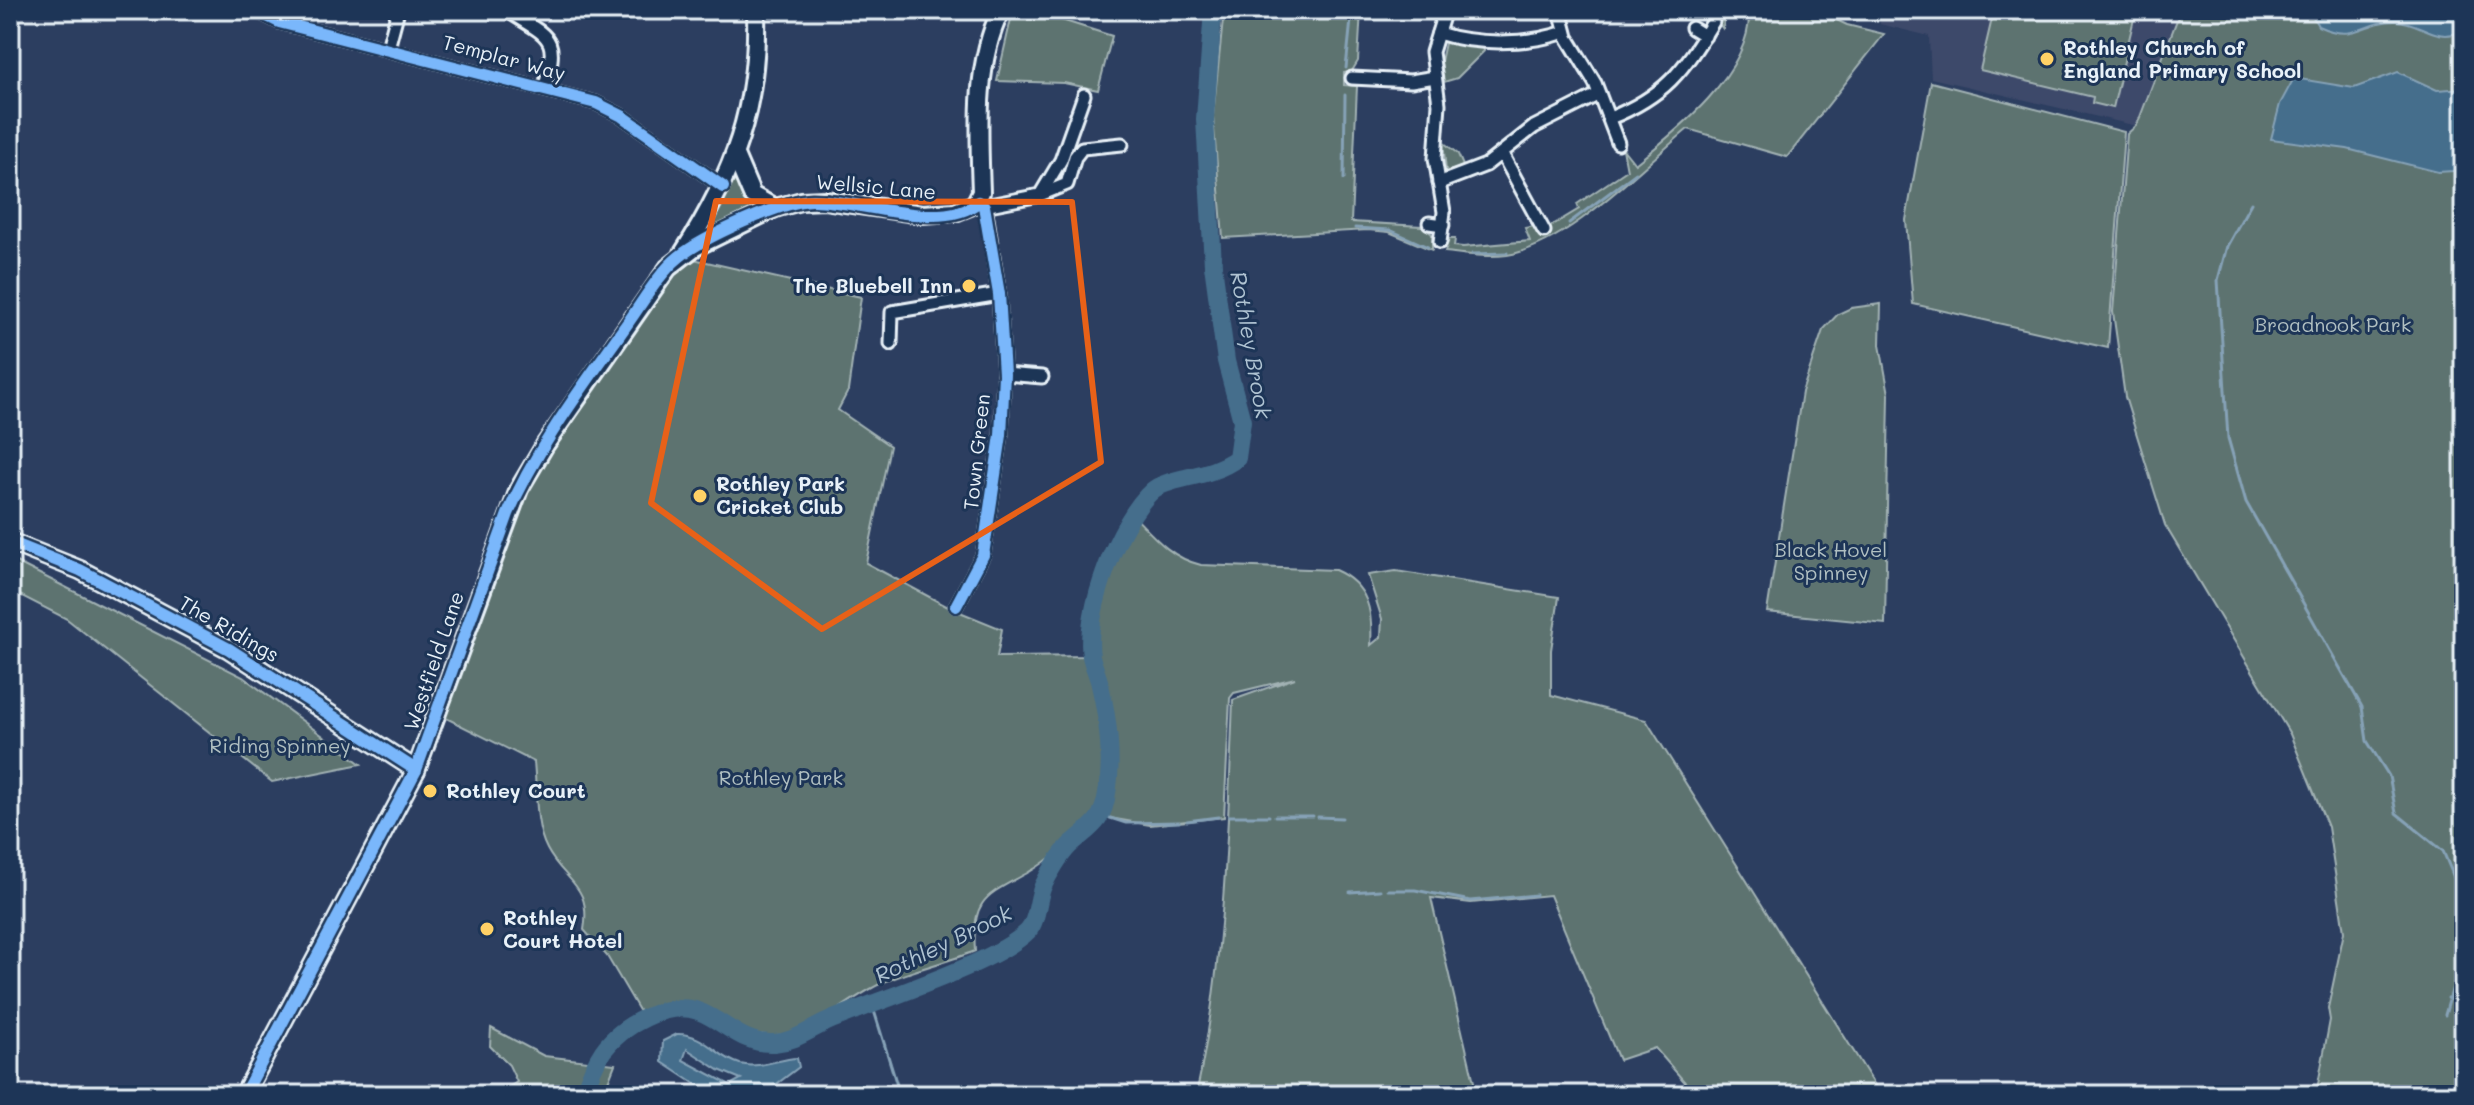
<svg xmlns="http://www.w3.org/2000/svg" width="2474" height="1105" font-family="Mali,sans-serif">
  <rect width="100%" height="100%" fill="#2c3e60"/>
  <filter id="ink" filterUnits="userSpaceOnUse"><feTurbulence type="fractalNoise" baseFrequency=".0125" numOctaves="2"/><feDisplacementMap in="SourceGraphic" scale="16" xChannelSelector="R" yChannelSelector="G"/><feConvolveMatrix kernelMatrix="1 2 1 2 8 2 1 2 1" color-interpolation-filters="sRGB"/></filter>
  <g filter="url(#ink)">
    <polygon fill="#3e496a" points="1860,10 2174,10 2178,17 2137,126 1931,78 1929,36 1880,24 1881,15"/>
    <g fill="#5d736f" stroke="#a2b2b4" stroke-width="2">
      <polygon points="1013,10 1030,10 1112,36 1098,90 1064,83 997,81"/>
      <polygon points="1224,10 1361,10 1358,61 1352,71 1344,73 1344,85 1357,86 1351,222 1422,226 1432,234 1432,250 1389,232 1368,230 1223,238 1213,116"/>
      <path d="M1725,10H1816L1847,25L1884,34L1787,157L1688,129C1639,169 1570,244 1507,255C1486,258 1465,254 1445,252L1449,239H1455L1454,246L1463,247L1530,241L1525,228L1534,226L1541,232L1579,209L1577,204L1627,170L1623,149L1635,164C1677,131 1751,72 1749,13L1724,17L1723,29L1717,21Z"/>
      <polygon points="1994,10 2136,10 2113,108 2092,103 2093,97 1980,70"/>
      <polygon points="2174,10 2464,10 2464,1095 2316,1095 2330,1020 2328,1008 2344,932 2328,827 2290,734 2165,525 2125,397 2113,312 2127,134 2137,125 2178,17"/>
      <polygon points="1445,43 1484,47 1484,51 1457,78 1444,82 1441,61"/>
      <polygon points="1931,82 2124,132 2108,348 1913,304 1906,220"/>
      <polygon points="1443,142 1458,154 1464,168 1446,171"/>
      <polygon points="735,174 762,206 708,233 705,229"/>
      <path d="M689,258L861,297L848,391L838,410L890,446L866,563L950,608L1002,629L997,657L1091,656C1095,616 1102,544 1133,515C1154,537 1171,558 1201,565L1335,570C1369,585 1373,612 1371,645L1381,637L1382,619L1368,575L1396,571L1559,597L1551,650V695L1646,720L1881,1095H1696L1655,1048L1619,1060L1550,895L1471,903L1431,898L1477,1095H1196C1224,968 1228,830 1233,700L1295,678L1234,693L1230,698L1224,817L1150,825L1093,815C1081,832 1048,862 1029,872C989,895 971,896 975,951C944,963 912,970 882,983C845,1000 808,1039 766,1035C712,1030 705,981 640,1012L607,956L584,930C592,884 564,882 547,849C534,825 537,788 534,762L442,716L530,480L659,287Z"/>
      <polygon points="1881,304 1880,345 1889,394 1885,624 1767,612 1802,392 1823,330 1838,314 1851,308"/>
      <polygon points="10,559 243,677 361,764 272,782 67,619 10,590"/>
      <polygon points="491,1028 544,1056 615,1064 608,1082 615,1095 496,1095 517,1082 509,1065 490,1046"/>
    </g>
    <g fill="#456e8c" stroke="#86a2b7" stroke-width="2" fill-rule="evenodd">
      <path d="M2309,10H2464V20L2458,26L2461,31C2437,44 2420,21 2396,21C2365,20 2356,44 2318,26Z"/>
      <polygon points="2398,72 2437,90 2464,88 2464,163 2453,171 2438,172 2347,149 2271,139 2280,104 2294,78 2354,88"/>
      <path d="M677,1034C704,1033 716,1057 740,1064C760,1069 778,1059 797,1058L799,1067L774,1086L749,1095H712L662,1062L663,1041ZM687,1049L719,1070L741,1079L730,1085L683,1060Z"/>
    </g>
    <g fill="none" stroke-linecap="round" stroke-linejoin="round">
      <g stroke="#86a2b7" stroke-width="3">
        <polyline points="1346,68 1352,10"/>
        <polyline points="1344,179 1345,95"/>
        <polyline points="2251,203 2227,246 2218,280 2228,438 2246,502 2362,707 2367,741 2389,776 2396,813 2443,851 2460,892 2462,912 2456,976 2445,1015"/>
        <polyline points="1569,223 1636,173"/>
        <polyline points="1355,228 1390,230 1428,247"/>
        <polyline points="1472,254 1507,253"/>
        <polyline points="1101,815 1126,823 1179,822"/>
        <polyline points="1229,816 1269,816"/>
        <polyline points="1275,816 1313,816"/>
        <polyline points="1318,817 1342,818"/>
        <polyline points="1187,821 1218,817"/>
        <polyline points="1388,890 1415,890 1471,901 1536,895"/>
        <polyline points="1350,892 1380,890"/>
        <polyline points="2448,998 2459,1000"/>
        <polyline points="872,1004 900,1095"/>
        <polyline points="587,1084 593,1095"/>
      </g>
      <path stroke="#456e8c" stroke-width="18" d="M583,1095C588,1080 594,1064 603,1051C621,1026 667,1000 698,1011C725,1021 742,1045 774,1043C797,1041 810,1029 829,1021C875,1001 997,963 1028,931C1038,920 1037,899 1043,886C1049,873 1060,855 1070,845C1090,827 1103,823 1107,793C1113,760 1108,718 1100,685C1098,675 1093,666 1091,656C1084,611 1119,520 1153,490C1168,477 1211,478 1237,458L1242,421L1226,361L1213,265L1205,119L1213,10"/>
      <defs>
        <g id="street">
          <polyline points="255,10 279,22 596,103 622,116 723,187"/>
          <path d="M506,10C549,38 561,35 544,89"/>
          <polyline points="1560,10 1567,37 1595,83 1618,143"/>
          <polyline points="1692,28 1705,36"/>
          <path d="M1438,33C1475,45 1527,45 1565,32"/>
          <polyline points="388,48 398,10"/>
          <polyline points="1352,78 1411,81 1435,77"/>
          <path d="M1610,118C1665,96 1683,71 1713,22"/>
          <polyline points="1502,154 1544,231"/>
          <polyline points="1439,183 1486,165 1534,127 1599,94"/>
          <polyline points="1040,195 1067,184 1075,157 1082,148 1122,144"/>
          <polyline points="984,206 1040,195 1061,160 1084,95"/>
          <polyline points="1429,223 1443,225"/>
          <polyline points="1440,242 1444,212 1435,158 1439,104 1432,52 1445,10"/>
          <polyline points="891,344 892,312 999,294"/>
          <polyline points="1004,374 1042,377"/>
          <polyline points="956,606 983,555 1001,435 1004,374 999,294 986,212 978,202"/>
        </g>
        <g id="secondary">
          <polyline points="735,155 752,195 775,208"/>
          <path d="M683,253C734,173 759,107 756,10"/>
          <polyline points="10,542 80,570 229,649 416,770"/>
          <path d="M244,1095L416,770L519,489L545,445L668,268L695,247L775,208L801,201L825,200L922,214L955,212L975,204L981,192C979,132 974,66 1001,10"/>
        </g>
      </defs>
      <use href="#street" stroke="#e8f1f8" stroke-width="17"/>
      <use href="#secondary" stroke="#e8f1f8" stroke-width="22"/>
      <use href="#street" stroke="#1d3557" stroke-width="11"/>
      <use href="#secondary" stroke="#1d3557" stroke-width="16"/>
      <defs>
        <g id="cycleway">
          <polyline points="255,10 279,22 596,103 622,116 723,187"/>
          <polyline points="10,542 80,570 229,649 416,770"/>
          <path d="M244,1095L416,770L508,514C537,446 585,384 627,324C643,302 658,274 679,257C702,238 782,201 812,200C856,199 942,233 978,202L984,206L999,294L1004,374L1001,435L983,555L956,606"/>
        </g>
      </defs>
      <use href="#cycleway" stroke="#1d3557" stroke-width="17"/>
      <use href="#cycleway" stroke="#7ab7fb" stroke-width="12"/>
    </g>
  </g>
  <path fill="none" stroke="#e86118" stroke-width="6" stroke-linejoin="round" d="M716,201L1072,202L1101,462L822,629L651,503Z"/>
  <g fill="#ffd166" stroke="#1d3557" stroke-width="3">
    <circle cx="2047" cy="59" r="8"/>
    <circle cx="969" cy="286" r="8"/>
    <circle cx="700" cy="496" r="8"/>
    <circle cx="430" cy="791" r="8"/>
    <circle cx="487" cy="929" r="8"/>
  </g>
  <g text-anchor="middle" stroke-width="6" stroke-linejoin="round" paint-order="stroke">
    <g font-size="20" font-weight="bold" fill="#e8f1f8" stroke="#1d3557" text-anchor="start">
      <text x="2063" y="55">Rothley Church of<tspan x="2063" dy="23">England Primary School</tspan></text>
      <text x="953" y="293" text-anchor="end">The Bluebell Inn</text>
      <text x="716" y="491">Rothley Park<tspan x="716" dy="23">Cricket Club</tspan></text>
      <text x="446" y="798">Rothley Court</text>
      <text x="503" y="925">Rothley<tspan x="503" dy="23">Court Hotel</tspan></text>
    </g>
    <g font-size="20" fill="#e8f1f8" stroke="#1d3557">
      <text transform="translate(504 58) rotate(15)" y="7">Templar Way</text>
      <text transform="translate(876 187) rotate(5)" y="7">Wellsic Lane</text>
      <text transform="translate(977 452) rotate(-84)" y="7">Town Green</text>
      <text transform="translate(229 629) rotate(30)" y="7">The Ridings</text>
      <text transform="translate(434 661) rotate(-71)" y="7">Westfield Lane</text>
    </g>
    <g font-size="20" fill="#b0bfc1" stroke="#1d3557">
      <text x="2333" y="332">Broadnook Park</text>
      <text x="1831" y="557">Black Hovel<tspan x="1831" dy="23">Spinney</tspan></text>
      <text x="280" y="753">Riding Spinney</text>
      <text x="781" y="785">Rothley Park</text>
    </g>
    <g font-size="22" font-style="italic" fill="#afc3d2" stroke="#1d3557">
      <text transform="translate(1251 345) rotate(80)" y="8">Rothley Brook</text>
      <text transform="translate(943 944) rotate(-26)" y="8">Rothley Brook</text>
    </g>
  </g>
  <rect width="2474" height="1105" fill="none" stroke="#1d3557" stroke-width="40"/>
  <rect x="20" y="20" width="2434" height="1065" fill="none" stroke="#e8f1f8" stroke-width="3" filter="url(#ink)"/>
</svg>
